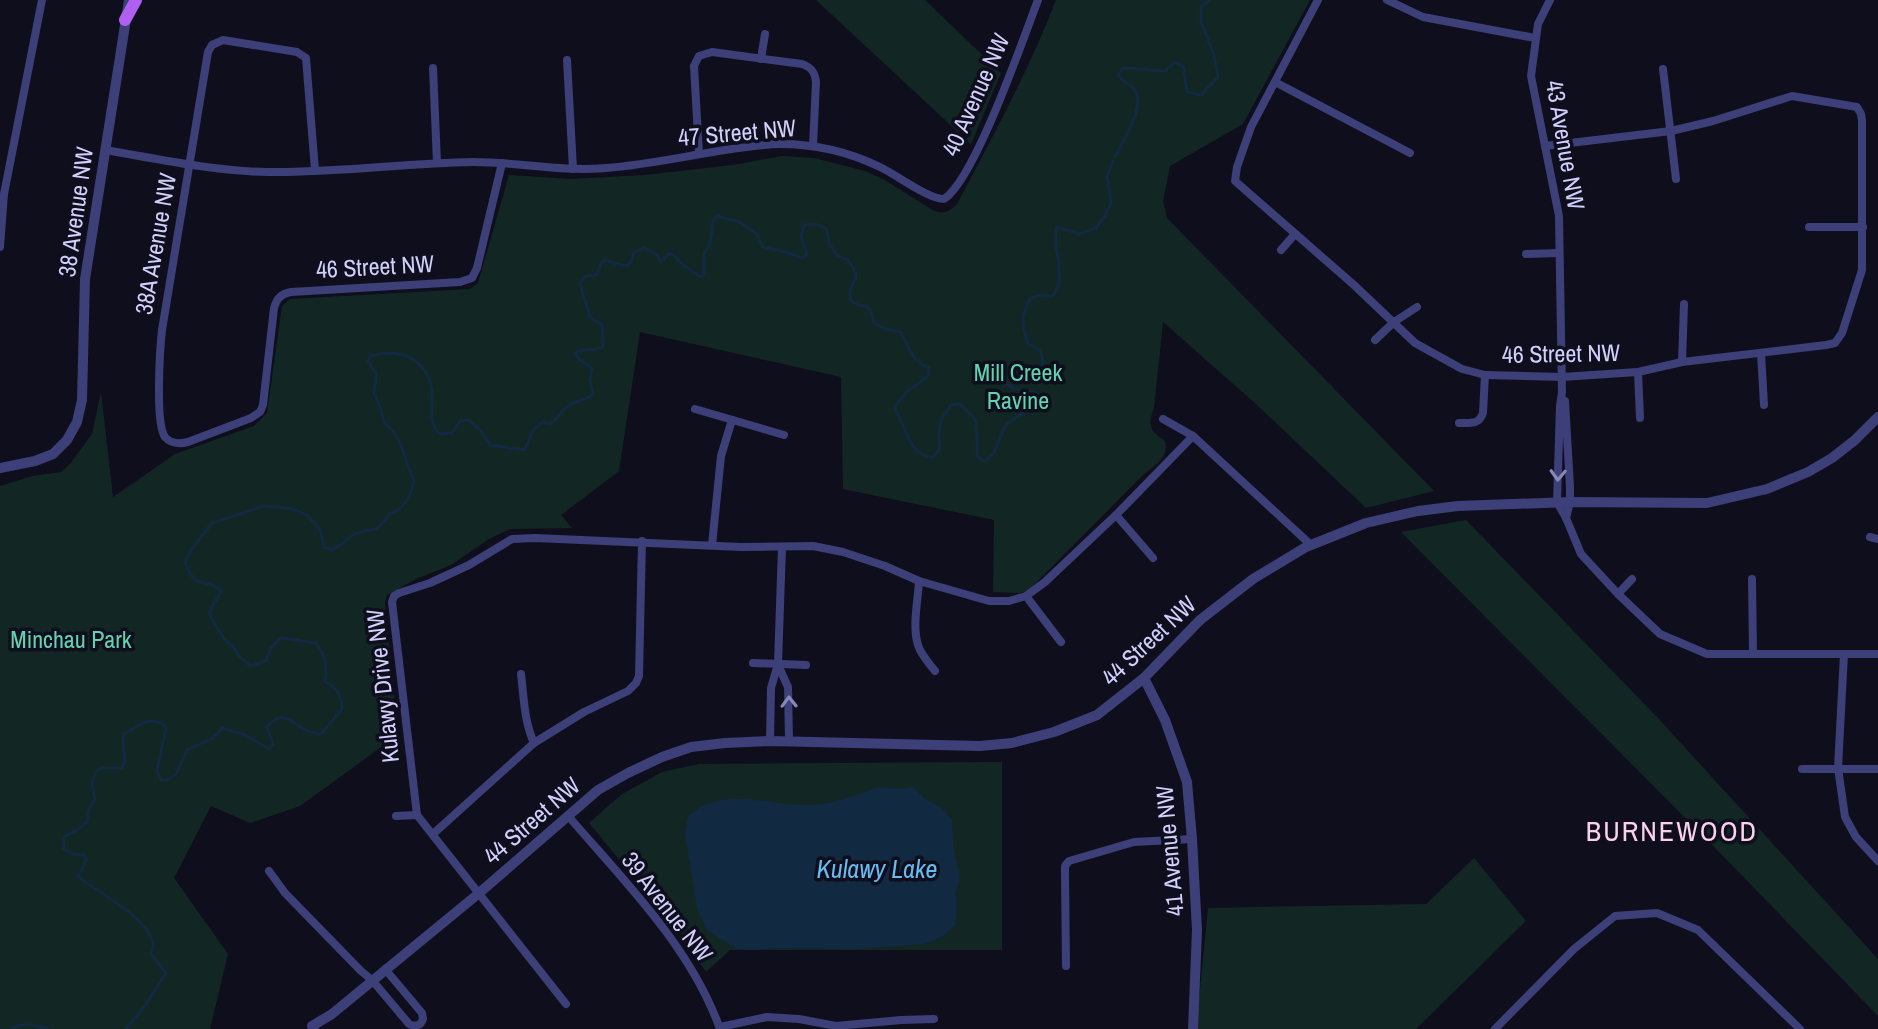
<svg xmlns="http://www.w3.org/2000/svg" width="1878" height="1029" font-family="'Archivo Narrow',sans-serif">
  <rect width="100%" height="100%" fill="#0f0e1d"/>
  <g fill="#122724">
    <polygon points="816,0 925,0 1001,73 971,144"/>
    <path d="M1056,0H1310L1243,124L1170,166L1163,201L1167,218L1434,491L1366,508L1256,404L1163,322L1154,408C1147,426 1150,431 1165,441C1169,458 1155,465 1143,475L1029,590L1020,593L993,592L994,520L843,489L841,377L640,332L619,471L561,515L572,528L510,529L489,539L451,565L416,579L387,595L385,602L398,735L300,806L250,823L211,806L174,878L228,954L210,1029H0V486L32,476L61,472L70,464L92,434L101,392L113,497L175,454L254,426L267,413L282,306L290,299L470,289L478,283L509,175L571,179L645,175L733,165L782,156L814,158L865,171L883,179L934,211C945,214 949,212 957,204C992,138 1029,70 1056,0Z"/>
    <polygon points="1466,520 1657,717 1878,959 1878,1016 1725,858 1401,532"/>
    <polygon points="1002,762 1002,950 730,950 706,972 679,932 589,823 622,794 662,772 699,764"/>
    <polygon points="1474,858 1526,921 1416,1029 1196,1029 1208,908 1426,904"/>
  </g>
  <path fill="#122942" d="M879,787L898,789L913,787L924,798L942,808L952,820L953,844L960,878L955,894L957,909L955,925L942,937L924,944L857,949L781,948L753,950L737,949L707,930L697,908L685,834L688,816C728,783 769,808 813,805C835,804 858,794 879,787Z"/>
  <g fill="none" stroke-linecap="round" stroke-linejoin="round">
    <g stroke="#122942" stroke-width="3">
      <path d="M1115,157C1123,141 1148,103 1133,88C1128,82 1123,83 1118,75L1123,68L1165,71L1175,62L1183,66L1187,92L1201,95L1218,77L1214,55L1201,22V7L1209,0"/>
      <path d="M11,1029C21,1021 37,1026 48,1029"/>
      <path d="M126,1029L144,1007L166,973L151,954C154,947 154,941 150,935C139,914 98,891 78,877L86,860L85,855L73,854L63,849L64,837L77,830L88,821V811L95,799L92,783L96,771L102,768H122C128,758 121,745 124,734C138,726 153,713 166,728L157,771L161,780H167L176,774L187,750L213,738L222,728L245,735L269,749L273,744L267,727C285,707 291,724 308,731C312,733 317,733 321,734L342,709C342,695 337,689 325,681C327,665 326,656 316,643L281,638L271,648L266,661L250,666L239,656L233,646L224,639L209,613L221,591C204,575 198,594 185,563L190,551L212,523L265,506L294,509L308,516L320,529L324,547L332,550C340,546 349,537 355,534C377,525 372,538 389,514C404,510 412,494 414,480C404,461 403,435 384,423L381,409L374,393L376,374L368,361L370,356C399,348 428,358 432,391C433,406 427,421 439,434L452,433L460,421L468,420L480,430L490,445L524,450C533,437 526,434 543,422L550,424C558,419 561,410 569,405C578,400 583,402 593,394L590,380L592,368L579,359L575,353C586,347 593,352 603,347L602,325L590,317L580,284C583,276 586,275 594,276L598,273L600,264L605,260L617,264L627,266L632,260L633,253L644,248L656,254L660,261L664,260L668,254H673L683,265L700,277L704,275V254L710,244L713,221L717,216L739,222L757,234L763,247L786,252L802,258L807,254L801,236L804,225L816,224L826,229L830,245L837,255L848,260L854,269L856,278C851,286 849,292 851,301L858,305L866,306L871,311L874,323L885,329L900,332C910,347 911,361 929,368L928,376L909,390L895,406L896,412C908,430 908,455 933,457L940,449C938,429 938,421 951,405L960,404L975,419L977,436V456L984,461C1000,452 996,442 1004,428C1012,415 1032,414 1039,398L1036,393L1015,389L1006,384V374L1012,370L1034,375L1042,369L1043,361L1040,350L1028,344C1022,325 1020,315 1031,298L1043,295L1052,297C1070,276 1050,249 1057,227L1079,234L1096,228L1105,216L1111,203L1107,177L1113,161"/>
    </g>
    <g stroke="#3d3f78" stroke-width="8">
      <polyline points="1318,0 1251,127 1237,167 1235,181 1354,285 1415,343 1462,369 1485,375 1562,377 1638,372 1682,362 1826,345 1835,343 1842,333 1862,270 1862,120 1861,114 1857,107 1792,96 1713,121 1671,131 1545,146"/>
      <polyline points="1387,0 1423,17 1535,38"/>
      <polyline points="1550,0 1538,24 1531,76 1559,216 1562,392 1560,406 1557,502 1566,518 1581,554 1618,594 1660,634 1707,654 1878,654"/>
      <polyline points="761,59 765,34"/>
      <polyline points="567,60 573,169"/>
      <polyline points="433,68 437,163"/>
      <polyline points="1663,69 1676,179"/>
      <polyline points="1275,82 1410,153"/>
      <path d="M105,150C158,159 213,171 267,172C336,173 404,163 473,162C518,162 561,172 606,168C648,165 690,155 732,149C748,147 764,144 780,144C815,144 849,152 880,167C897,175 928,199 944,199C975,179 1023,39 1038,0"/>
      <path d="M699,154L694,66L699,56L712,52L802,64C811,67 815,72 816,82L813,146"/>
      <path d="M315,170L306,58L297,52L223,40L212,45L208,52L162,330C160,348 155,424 165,437C171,444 180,444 188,442L251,418L260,412L263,405L274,308C277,298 281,294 291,292L460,282L472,278L477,268L502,163"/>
      <polyline points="1809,227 1863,227"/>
      <polyline points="0,247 4,194 42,0"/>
      <polyline points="1281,250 1295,234"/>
      <polyline points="1526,254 1559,253"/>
      <polyline points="1375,340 1394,322 1417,307"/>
      <polyline points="1761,353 1764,405"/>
      <polyline points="1682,362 1684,304"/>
      <polyline points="1638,372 1640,418"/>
      <polyline points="1565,401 1570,487 1570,502 1566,518"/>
      <polyline points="695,409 784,435"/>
      <polyline points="1163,419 1193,436 1311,545"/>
      <path d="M1459,423C1470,423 1479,425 1483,413L1485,375"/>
      <polyline points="1116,515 1153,558"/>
      <polyline points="1870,537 1878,539"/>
      <polyline points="712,545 721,456 732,420"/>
      <polyline points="1752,579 1753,654"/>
      <path d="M919,581C918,601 912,626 918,645C921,655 929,663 935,671"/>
      <polyline points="1618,594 1632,579"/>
      <polyline points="1026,596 1061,642"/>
      <polyline points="1844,654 1838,768 1845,817 1856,837 1878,861"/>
      <polyline points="753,663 806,665"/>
      <polyline points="778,665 788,687 789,741"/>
      <path d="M521,674C524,698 524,721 534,743"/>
      <polyline points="770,741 771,688 778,664 782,547"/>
      <polyline points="1802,769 1878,769"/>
      <polyline points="396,816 417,815"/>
      <path d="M569,817C625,882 691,947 720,1029"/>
      <polyline points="433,834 534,743 584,712 628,691 636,683 639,676 642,541"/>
      <path d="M269,871L285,893L361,971L372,980L409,1024C415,1027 421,1026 423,1019L422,1013L385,969"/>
      <polyline points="1066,966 1065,872 1065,866 1069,861 1134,842 1192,839"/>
      <polyline points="566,1004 417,815 392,602 394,596 399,593 430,583 469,565 512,539 535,538 741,547 813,546 843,552 885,566 919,581 989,601 1009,601 1026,596 1045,582 1116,515 1193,436"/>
      <polyline points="720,1027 767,1017 799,1019 836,1026 901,1020 934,1019"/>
      <polyline points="1495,1029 1574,949 1615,916 1657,913 1698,930 1800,1029"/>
    </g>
    <g stroke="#3d3f78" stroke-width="10">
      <polyline points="0,468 35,461 53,454 67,440 77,422 82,400 85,279 129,0"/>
      <polyline points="1144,678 1165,720 1187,782 1192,839 1197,930 1193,1029"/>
      <polyline points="314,1029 312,1026 332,1014 478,894 598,790 628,773 662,757 691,747 725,743 770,741 980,746 1012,743 1054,732 1097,715 1144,678 1200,620 1253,579 1306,547 1366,523 1418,511 1458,506 1570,502 1707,503 1767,489 1808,472 1832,458 1855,440 1878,417"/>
    </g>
    <polyline stroke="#b060f0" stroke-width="12" points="125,20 136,0"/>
  </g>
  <defs><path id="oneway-chevron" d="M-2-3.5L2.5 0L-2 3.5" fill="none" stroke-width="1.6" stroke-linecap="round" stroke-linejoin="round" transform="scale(2)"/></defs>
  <g stroke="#8787ba">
    <use href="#oneway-chevron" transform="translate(1558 475) rotate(92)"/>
    <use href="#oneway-chevron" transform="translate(789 702) rotate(-91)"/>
  </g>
  <g text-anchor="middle" stroke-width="7" stroke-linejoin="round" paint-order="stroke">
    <g font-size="24" fill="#d1cffb" stroke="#0f0e1d">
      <text transform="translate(976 95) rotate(-66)" y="8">40 Avenue NW</text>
      <text transform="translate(737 133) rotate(-5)" y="8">47 Street NW</text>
      <text transform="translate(1565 145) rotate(80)" y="8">43 Avenue NW</text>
      <text transform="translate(76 212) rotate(-82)" y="8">38 Avenue NW</text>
      <text transform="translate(156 244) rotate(-80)" y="8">38A Avenue NW</text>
      <text transform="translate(375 267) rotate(-3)" y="8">46 Street NW</text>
      <text transform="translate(1561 354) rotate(-1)" y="8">46 Street NW</text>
      <text transform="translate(1149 641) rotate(-43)" y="8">44 Street NW</text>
      <text transform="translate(383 686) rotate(-96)" y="8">Kulawy Drive NW</text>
      <text transform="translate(532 821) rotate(-41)" y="8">44 Street NW</text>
      <text transform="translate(1170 851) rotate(-95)" y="8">41 Avenue NW</text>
      <text transform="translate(667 907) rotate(52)" y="8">39 Avenue NW</text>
    </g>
    <g font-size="24" fill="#62d3af" stroke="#0f0e1d">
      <text x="1018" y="381">Mill Creek<tspan x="1018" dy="28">Ravine</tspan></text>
      <text x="71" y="648">Minchau Park</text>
    </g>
    <g font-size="26" font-style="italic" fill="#67bbf1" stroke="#0f0e1d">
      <text x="877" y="878">Kulawy Lake</text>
    </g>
    <g font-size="28" letter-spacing="2" fill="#fbd1ee" stroke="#0f0e1d">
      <text x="1672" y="841">BURNEWOOD</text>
    </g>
  </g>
</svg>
